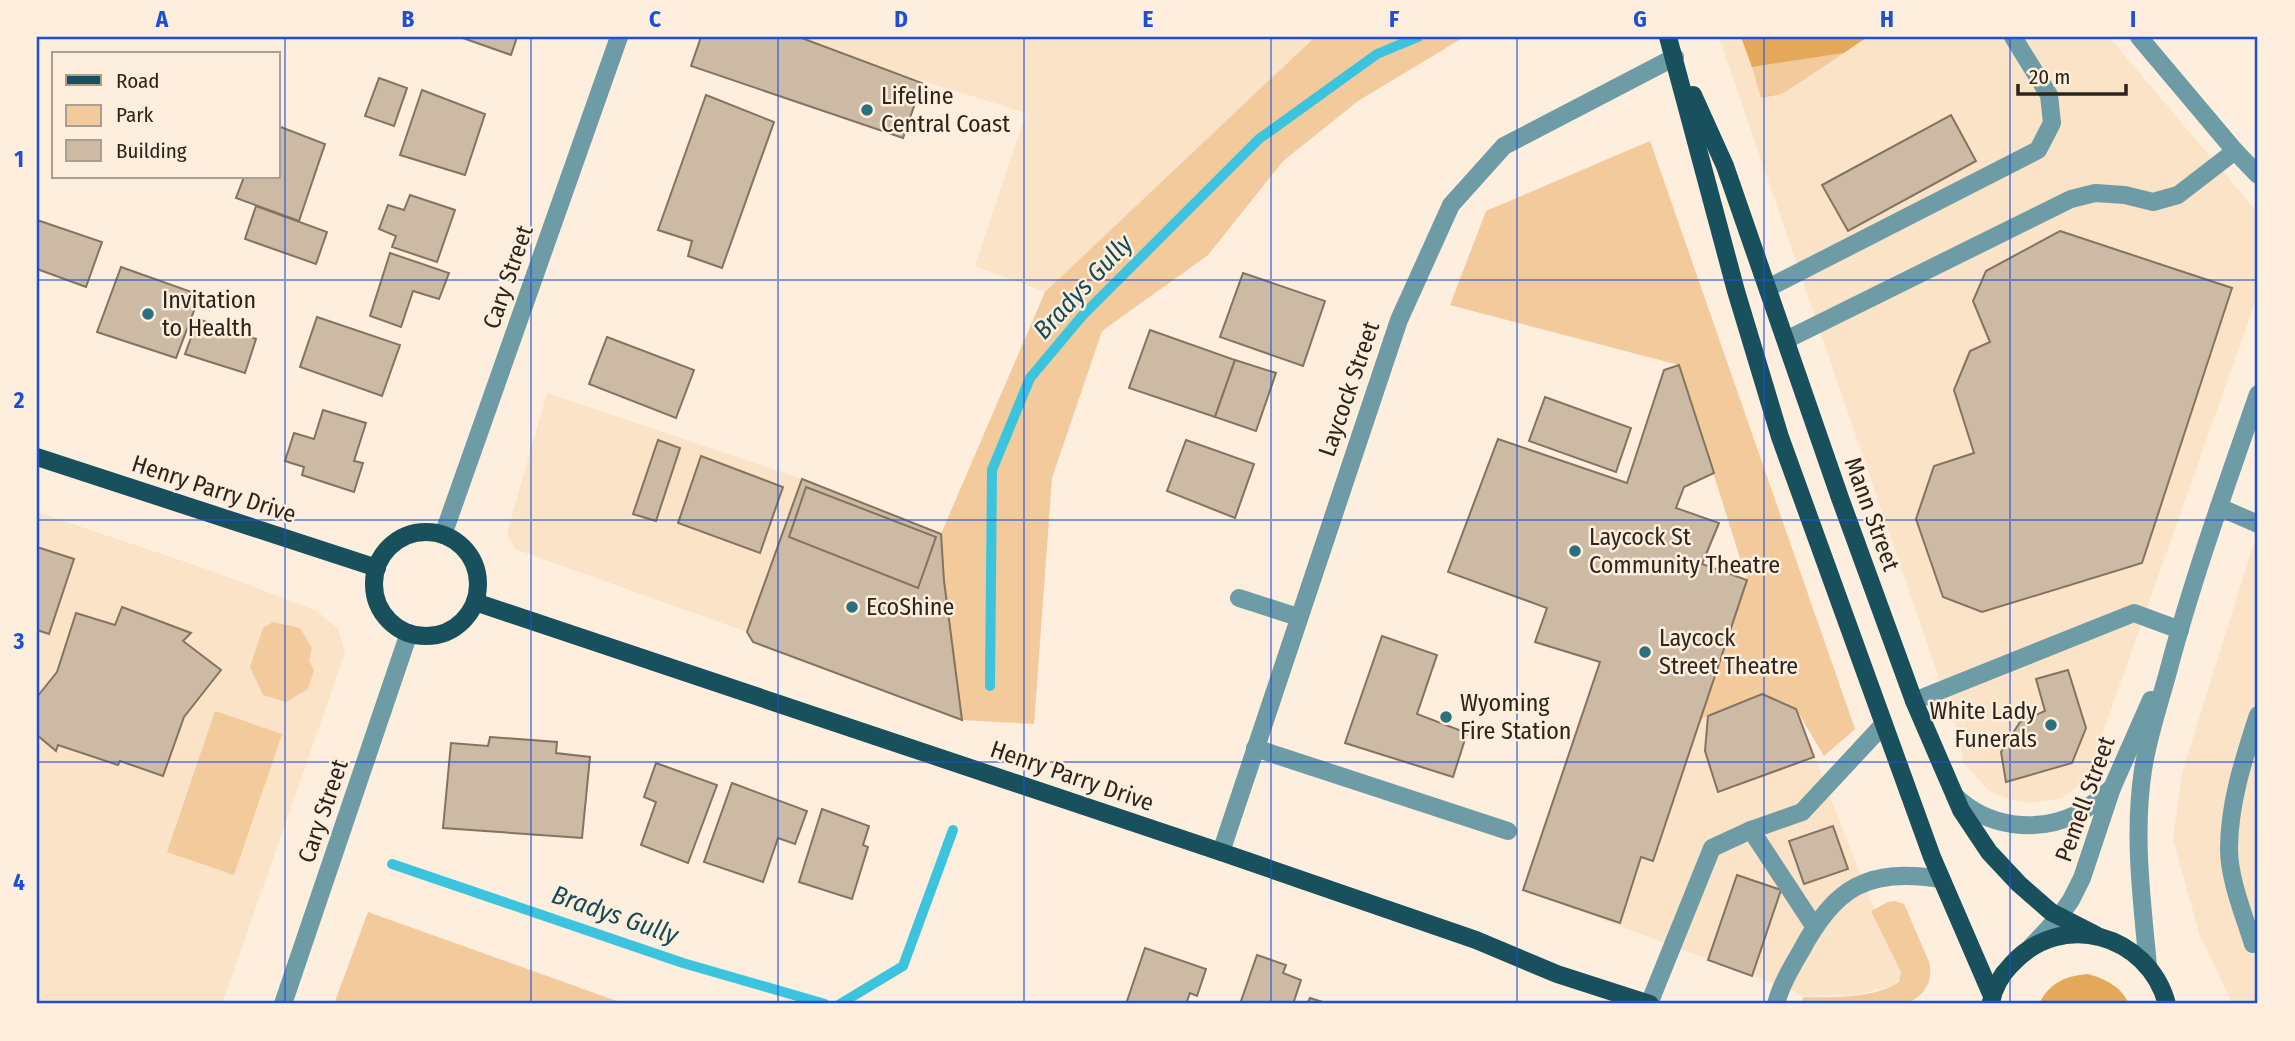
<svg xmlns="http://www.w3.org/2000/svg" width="2295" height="1041" viewBox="0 0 2295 1041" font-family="'Fira Sans Condensed',sans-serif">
  <rect width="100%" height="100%" fill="#fdeedd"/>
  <!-- built -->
  <g fill="#fbe3c7">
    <path d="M 783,37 L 1315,37 L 1045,292 L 975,266 L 1026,113 Z"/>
    <path d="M 1719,37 L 2109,37 L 2258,213 L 2258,294 L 2086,780 L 2062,798 L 2031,803 L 2013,800 L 1989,791 L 1963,762 L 1960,739 Z"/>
    <path d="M 547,393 L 802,479 L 747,632 L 515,549 L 507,533 Z"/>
    <path d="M 37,512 L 209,570 L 317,611 L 338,629 L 345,653 L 222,1004 L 37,1004 Z"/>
    <path d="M 2258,530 L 2258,1004 L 2233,1004 L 2200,936 L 2173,840 L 2182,773 Z"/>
    <path d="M 1762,694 L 1796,709 L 1869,896 L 1900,970 L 1901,977 L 1894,985 L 1861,994 L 1806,996 L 1523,890 L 1546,822 L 1653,861 L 1700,719 Z"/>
  </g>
  <!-- green -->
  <g fill="#f2ca9b">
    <path d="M 1315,37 L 1464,37 L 1358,101 L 1283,161 L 1208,255 L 1102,331 L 1052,478 L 1034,724 L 962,720 L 944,581 L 941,534 L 1045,292 Z"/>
    <path d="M 1844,53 L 1782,94 L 1761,98 L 1752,67 Z"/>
    <path d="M 1650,141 L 1855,729 L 1824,756 L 1796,709 L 1762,694 L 1700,719 L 1747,580 L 1679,365 L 1450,305 L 1486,211 Z"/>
    <path d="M 273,622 L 300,628 L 312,648 L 309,661 L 314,670 L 308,689 L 286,702 L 263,695 L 250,667 L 263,628 Z"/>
    <path d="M 215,711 L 282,734 L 234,875 L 167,852 Z"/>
    <path d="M 1895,901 L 1904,904 L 1929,962 C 1934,983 1923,998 1904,1004 L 1800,1004 L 1804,997 C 1832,998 1876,998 1899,982 L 1901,972 L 1871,911 L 1888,902 Z"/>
    <path d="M 368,912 L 625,1004 L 334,1004 Z"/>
  </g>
  <!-- forest -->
  <g fill="#e4a85a">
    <path d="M 1741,37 L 1867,37 L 1844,53 L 1752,67 Z"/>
    <path d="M 2088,974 C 2105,979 2121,986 2129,1004 L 2039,1004 C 2049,983 2065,976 2088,974 Z"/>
  </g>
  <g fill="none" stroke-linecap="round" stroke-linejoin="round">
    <!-- stream -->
    <g stroke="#3cc4de" stroke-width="10">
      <path d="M 990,686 L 992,470 L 1030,378 L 1082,316 L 1259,139 L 1377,54 L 1418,37"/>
      <path d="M 392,864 L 683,963 L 825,1004"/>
      <path d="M 840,1004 L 903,966 L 953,830"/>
    </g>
  </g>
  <!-- building -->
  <g fill="#ccbaa5" stroke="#83735f" stroke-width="2">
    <path d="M 460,37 L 517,37 L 511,55 Z"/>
    <path d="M 701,37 L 799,37 L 922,83 L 903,138 L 691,66 Z"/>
    <path d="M 379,78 L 407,88 L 394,126 L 365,116 Z"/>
    <path d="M 422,90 L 485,114 L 465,175 L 400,155 Z"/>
    <path d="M 706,95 L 774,122 L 722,268 L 688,256 L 692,241 L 658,230 Z"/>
    <path d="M 1951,115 L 1976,161 L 1848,231 L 1822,185 Z"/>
    <path d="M 278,126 L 325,144 L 299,221 L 236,198 L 244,177 L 278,177 Z"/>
    <path d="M 410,195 L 455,210 L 437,262 L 392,247 L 396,236 L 379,229 L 388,205 L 404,210 Z"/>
    <path d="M 256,206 L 327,232 L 316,264 L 245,239 Z"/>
    <path d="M 37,220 L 102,242 L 86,287 L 37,269 Z"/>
    <path d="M 2060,231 L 2232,288 L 2142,563 L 1982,612 L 1943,597 L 1916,519 L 1934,466 L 1974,453 L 1954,390 L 1970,351 L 1990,342 L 1973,301 L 1986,271 Z"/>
    <path d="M 390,253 L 449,273 L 439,299 L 413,291 L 401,327 L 370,316 Z"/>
    <path d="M 121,267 L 200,295 L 176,358 L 97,332 Z"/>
    <path d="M 1243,273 L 1325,301 L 1303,366 L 1220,337 Z"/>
    <path d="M 317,317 L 400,345 L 382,396 L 300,367 Z"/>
    <path d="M 198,319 L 256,339 L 245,373 L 185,354 Z"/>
    <path d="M 1150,330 L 1235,360 L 1215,417 L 1129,388 Z"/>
    <path d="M 607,337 L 694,370 L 676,418 L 589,384 Z"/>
    <path d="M 1235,360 L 1276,373 L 1256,431 L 1215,417 Z"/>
    <path d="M 1679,365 L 1714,473 L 1684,487 L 1676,508 L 1719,523 L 1702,564 L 1747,580 L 1653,861 L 1641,857 L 1620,923 L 1523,890 L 1600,662 L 1535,642 L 1547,608 L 1448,572 L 1498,439 L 1627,483 L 1664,370 Z"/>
    <path d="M 1545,397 L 1631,428 L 1616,472 L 1529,441 Z"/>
    <path d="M 323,410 L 366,423 L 354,461 L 363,463 L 354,492 L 302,475 L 304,467 L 285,461 L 294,433 L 314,439 Z"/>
    <path d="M 658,440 L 680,448 L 656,521 L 633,514 Z"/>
    <path d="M 1186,440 L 1254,464 L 1235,518 L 1167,491 Z"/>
    <path d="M 701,456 L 783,487 L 760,553 L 678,523 Z"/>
    <path d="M 802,479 L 941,534 L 944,581 L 962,720 L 753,642 L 747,632 Z"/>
    <path d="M 806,487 L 936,537 L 918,588 L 789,537 Z"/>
    <path d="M 37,547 L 74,559 L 49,634 L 37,630 Z"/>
    <path d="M 122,607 L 191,633 L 183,641 L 221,670 L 184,717 L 163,776 L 120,761 L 118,765 L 58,745 L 56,751 L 37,735 L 37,697 L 57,672 L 76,613 L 115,625 Z"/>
    <path d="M 1382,636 L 1437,655 L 1417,714 L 1467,733 L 1453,777 L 1345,743 Z"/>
    <path d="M 2068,670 L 2086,728 L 2072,763 L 2006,782 L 2001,752 L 2020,722 L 2045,711 L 2036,679 Z"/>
    <path d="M 1762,694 L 1796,709 L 1814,757 L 1718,792 L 1705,751 L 1708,716 Z"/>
    <path d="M 490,737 L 557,742 L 556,753 L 590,757 L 582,838 L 443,828 L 451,743 L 488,746 Z"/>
    <path d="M 656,763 L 717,785 L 688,863 L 641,845 L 656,802 L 644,797 Z"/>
    <path d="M 732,783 L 807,811 L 795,844 L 778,838 L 763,882 L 704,862 Z"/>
    <path d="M 822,809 L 869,826 L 863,845 L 868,847 L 852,899 L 799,882 Z"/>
    <path d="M 1833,826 L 1848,869 L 1804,884 L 1789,841 Z"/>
    <path d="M 1737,875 L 1781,890 L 1752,976 L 1708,960 Z"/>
    <path d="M 1145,948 L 1206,969 L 1197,996 L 1190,993 L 1186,1004 L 1126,1004 Z"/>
    <path d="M 1257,955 L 1286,965 L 1283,973 L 1301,980 L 1293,1004 L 1240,1004 Z"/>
    <path d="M 1310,998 L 1329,1004 L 1307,1004 Z"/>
  </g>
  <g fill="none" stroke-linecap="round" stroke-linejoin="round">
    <!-- minor -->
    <g stroke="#6d9ca7" stroke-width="18">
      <path d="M 2139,37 L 2235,151 L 2258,175"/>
      <path d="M 1768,288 L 2038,150 L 2052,123 L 2049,95 L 2013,37"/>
      <path d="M 1786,340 L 2071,199 L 2095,193 L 2125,195 L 2153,202 L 2178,195 L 2235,151"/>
      <path d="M 2219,507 L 2258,524"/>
      <path d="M 443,535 L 619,37"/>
      <path d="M 1239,598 L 1298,617"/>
      <path d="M 1914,701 L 2134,613 L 2180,630"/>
      <path d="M 1255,748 L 1508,831"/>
      <path d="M 1955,796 C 1987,827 2036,834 2077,814 C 2090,808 2101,797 2112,788"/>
      <path d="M 1751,830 L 1814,926"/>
      <path d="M 1221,852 L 1399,320 L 1451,205 L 1504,146 L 1675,57"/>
      <path d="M 2253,944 C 2244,915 2229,879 2229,849 C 2229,803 2244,758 2258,715"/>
      <path d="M 2030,948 L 2059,917 L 2071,900 L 2082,878 L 2112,788 L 2151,700"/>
      <path d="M 2148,966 C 2142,901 2133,835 2143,770 C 2148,737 2159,705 2168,672 C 2193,578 2226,486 2258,394"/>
      <path d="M 283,1004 L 409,633"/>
      <path d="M 1649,1004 L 1712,848 L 1751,830 L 1802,812 L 1884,724"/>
      <path d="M 1776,1004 C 1781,985 1791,968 1801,951 C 1835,887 1868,867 1941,879"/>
    </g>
    <!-- major -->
    <g stroke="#18515d" stroke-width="18">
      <path d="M 1668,37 L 1736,291 L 1780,437 L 1932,857 L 1992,996"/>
      <path d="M 1693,95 L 1725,166 L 1840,498 L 1914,701 L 1961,810 L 1989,852 L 2019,884 L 2051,912 L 2096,935"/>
      <path d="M 37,457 L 377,568"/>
      <circle cx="426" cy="584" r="52"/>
      <path d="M 475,602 L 1221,852 L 1476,940 L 1557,974 L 1650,1004"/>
      <path d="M 1991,1002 C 1994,988 2001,975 2011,965 C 2061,909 2148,934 2167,1004"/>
    </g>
  </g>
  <!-- grid -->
  <path fill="none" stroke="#1d4ed8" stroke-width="2" stroke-opacity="0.55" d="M 285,37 L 285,1004M 531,37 L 531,1004M 778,37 L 778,1004M 1024,37 L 1024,1004M 1271,37 L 1271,1004M 1517,37 L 1517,1004M 1764,37 L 1764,1004M 2010,37 L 2010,1004M 37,280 L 2258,280M 37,520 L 2258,520M 37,762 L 2258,762"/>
  <!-- markers -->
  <g fill="#2a707e" stroke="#fdeedd" stroke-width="2.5">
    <circle cx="867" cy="110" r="7"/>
    <circle cx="148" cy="314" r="7"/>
    <circle cx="1575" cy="551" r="7"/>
    <circle cx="852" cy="607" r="7"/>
    <circle cx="1645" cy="652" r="7"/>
    <circle cx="1446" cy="717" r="7"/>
    <circle cx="2051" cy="725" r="7"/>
  </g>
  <g text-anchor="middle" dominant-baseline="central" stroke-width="5" stroke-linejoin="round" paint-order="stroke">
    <!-- poi labels -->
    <g font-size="24" fill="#2c251d" stroke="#fdeedd" text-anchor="start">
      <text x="881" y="96">Lifeline<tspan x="881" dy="28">Central Coast</tspan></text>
      <text x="162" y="300">Invitation<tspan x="162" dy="28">to Health</tspan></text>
      <text x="1589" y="537">Laycock St<tspan x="1589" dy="28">Community Theatre</tspan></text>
      <text x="866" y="607">EcoShine</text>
      <text x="1659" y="638">Laycock<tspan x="1659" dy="28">Street Theatre</tspan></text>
      <text x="1460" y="703">Wyoming<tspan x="1460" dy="28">Fire Station</tspan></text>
      <text x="2037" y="711" text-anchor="end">White Lady<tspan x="2037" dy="28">Funerals</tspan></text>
    </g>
    <!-- street labels -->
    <g font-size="24" fill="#2c251d" stroke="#fdeedd">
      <text transform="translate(508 277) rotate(-71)">Cary Street</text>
      <text transform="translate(1349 389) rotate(-71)">Laycock Street</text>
      <text transform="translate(214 489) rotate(18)">Henry Parry Drive</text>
      <text transform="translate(1872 514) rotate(70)">Mann Street</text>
      <text transform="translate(1072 776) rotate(19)">Henry Parry Drive</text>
      <text transform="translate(2085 799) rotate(-70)">Pemell Street</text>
      <text transform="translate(323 811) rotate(-71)">Cary Street</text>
    </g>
    <!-- water labels -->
    <g font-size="26" font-style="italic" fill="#134c57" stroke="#fdeedd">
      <text transform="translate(1083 287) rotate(-47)">Bradys Gully</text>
      <text transform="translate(615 915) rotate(19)">Bradys Gully</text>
    </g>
  </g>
  <!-- border -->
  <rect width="2295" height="1041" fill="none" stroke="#fdeedd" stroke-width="77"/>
  <!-- legend -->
  <rect x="52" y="52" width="228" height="126" fill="#fdeedd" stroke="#a99e90" stroke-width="2"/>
  <rect x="66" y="75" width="35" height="10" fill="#18515d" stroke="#a99e90" stroke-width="2"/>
  <text x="116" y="88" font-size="21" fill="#2c251d">Road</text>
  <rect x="66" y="105" width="35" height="21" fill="#f2ca9b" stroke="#a99e90" stroke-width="2"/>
  <text x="116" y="122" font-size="21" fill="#2c251d">Park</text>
  <rect x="66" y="140" width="35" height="21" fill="#ccbaa5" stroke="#a99e90" stroke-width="2"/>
  <text x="116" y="158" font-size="21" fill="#2c251d">Building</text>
  <!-- scale -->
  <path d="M2018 84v10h108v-10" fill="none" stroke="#2c251d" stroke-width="3.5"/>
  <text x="2029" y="84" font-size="21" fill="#2c251d" stroke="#fdeedd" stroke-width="5" paint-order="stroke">20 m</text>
  <rect x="38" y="38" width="2218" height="964" fill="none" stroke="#1d4ed8" stroke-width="2.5"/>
  <g font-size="23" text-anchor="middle" font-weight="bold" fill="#1d4ed8">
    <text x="162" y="27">A</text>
    <text x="408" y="27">B</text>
    <text x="655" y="27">C</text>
    <text x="901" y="27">D</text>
    <text x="1148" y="27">E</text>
    <text x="1394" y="27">F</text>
    <text x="1640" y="27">G</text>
    <text x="1887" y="27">H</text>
    <text x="2133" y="27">I</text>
    <text x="19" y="167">1</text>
    <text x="19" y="408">2</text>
    <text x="19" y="649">3</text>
    <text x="19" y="890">4</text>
  </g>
</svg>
